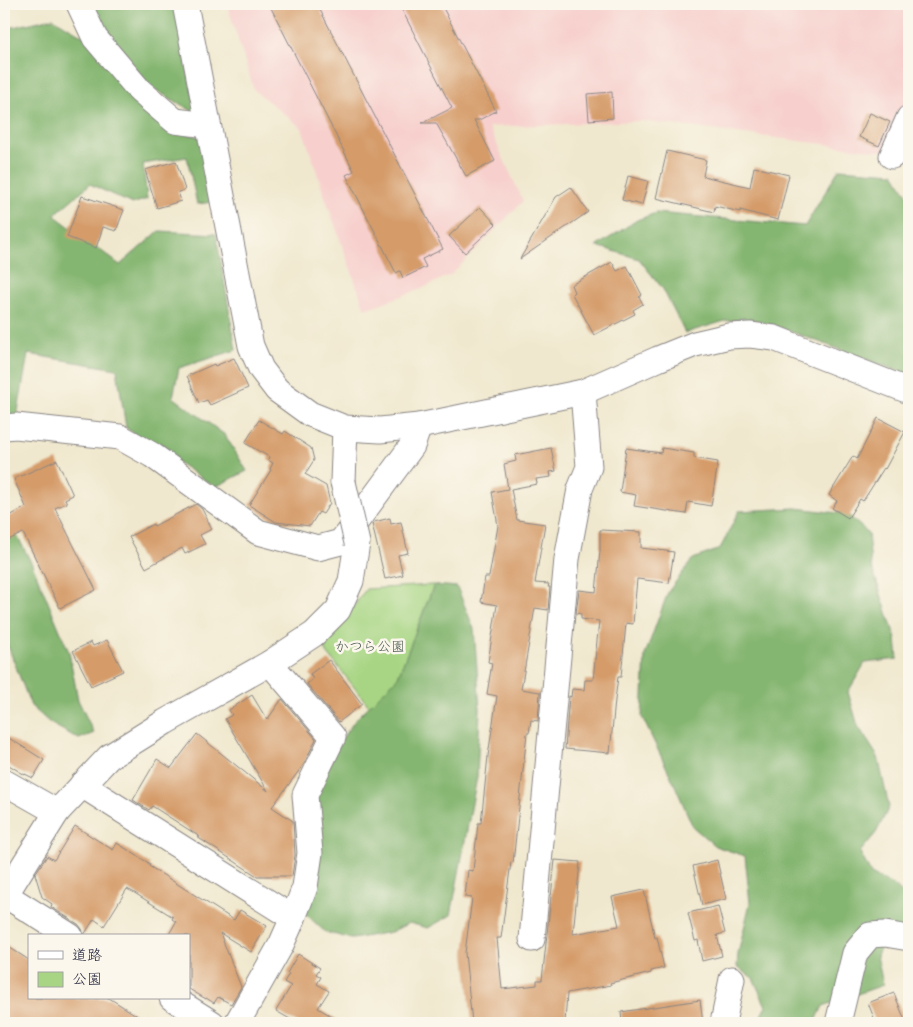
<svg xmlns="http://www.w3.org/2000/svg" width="913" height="1027" viewBox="0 0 913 1027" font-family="'Shantell Sans','Klee One',sans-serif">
  <rect width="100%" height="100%" fill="#fbf7ec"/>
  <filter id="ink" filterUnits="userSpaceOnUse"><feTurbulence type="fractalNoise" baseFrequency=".02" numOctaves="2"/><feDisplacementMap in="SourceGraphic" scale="10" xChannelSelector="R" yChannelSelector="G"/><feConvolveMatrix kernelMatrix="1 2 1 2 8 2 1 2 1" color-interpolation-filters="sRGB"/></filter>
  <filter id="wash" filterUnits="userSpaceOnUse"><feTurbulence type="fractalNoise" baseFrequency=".0096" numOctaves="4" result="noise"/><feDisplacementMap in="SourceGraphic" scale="20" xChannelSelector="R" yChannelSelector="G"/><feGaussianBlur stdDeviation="1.12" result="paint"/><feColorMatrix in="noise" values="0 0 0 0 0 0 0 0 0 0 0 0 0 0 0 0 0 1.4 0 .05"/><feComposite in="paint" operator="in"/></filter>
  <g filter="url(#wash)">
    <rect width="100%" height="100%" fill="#f0e8ce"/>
    <!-- built -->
    <path fill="#f7d0cd" d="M 227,4 L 909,4 L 909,102 L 887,152 L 641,121 L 489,127 L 523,201 L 452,274 L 421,289 L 365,309 L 325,197 L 302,128 L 254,90 Z"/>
    <!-- green -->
    <path fill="#a7d583" stroke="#647c5f" d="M 434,585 L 398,677 L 369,706 L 324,649 L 366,589 Z"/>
    <!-- forest -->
    <g fill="#85b671" stroke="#546c56">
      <path d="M 87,4 L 175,4 L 196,113 L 145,84 L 105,46 Z"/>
      <path d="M 53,18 L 88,39 L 171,129 L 199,137 L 213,202 L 197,204 L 187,157 L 143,164 L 147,199 L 132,204 L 90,184 L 54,215 L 120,265 L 159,231 L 216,234 L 236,350 L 179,368 L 173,397 L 225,435 L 247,471 L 215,487 L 126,428 L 117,369 L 28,354 L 17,417 L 4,416 L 4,38 L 9,28 Z"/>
      <path d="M 839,169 L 894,173 L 909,198 L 909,375 L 776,326 L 751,319 L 725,321 L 685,333 L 663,289 L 639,259 L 597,246 L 637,220 L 656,213 L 805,226 Z"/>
      <path d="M 796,508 L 847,514 L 868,533 L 871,565 L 896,639 L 898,659 L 865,663 L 848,692 L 858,726 L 878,757 L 889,807 L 876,833 L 860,852 L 871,874 L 896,887 L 909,900 L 909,935 L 888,931 L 877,955 L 883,985 L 823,1006 L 815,1023 L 757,1023 L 766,1006 L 753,978 L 737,967 L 738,954 L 750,903 L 745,856 L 715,846 L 693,827 L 674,783 L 642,717 L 645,655 L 668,592 L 693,559 L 720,549 L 739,511 Z"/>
      <path d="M 4,511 L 32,564 L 69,652 L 78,700 L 94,733 L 79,739 L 50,723 L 31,706 L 4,636 Z"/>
      <path d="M 434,585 L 457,587 L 474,629 L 480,709 L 477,777 L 451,915 L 428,928 L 409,923 L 391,932 L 352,939 L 325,932 L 306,914 L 314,797 L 343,737 L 356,719 L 398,677 Z"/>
    </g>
    <g id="blocks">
      <!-- building -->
      <g fill="#d59c6b">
        <path d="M 269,4 L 317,4 L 443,249 L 422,259 L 426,267 L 403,278 L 400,271 L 396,273 L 346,175 L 354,171 Z"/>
        <path d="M 399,4 L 441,4 L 496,111 L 479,120 L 474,120 L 495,161 L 466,176 L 436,123 L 422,123 L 452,108 Z"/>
        <path d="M 612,92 L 613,118 L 589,120 L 587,94 Z"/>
        <path d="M 870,113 L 890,122 L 879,146 L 859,137 Z"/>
        <path d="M 667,151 L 706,160 L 703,176 L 750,187 L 754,167 L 789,175 L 778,220 L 740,210 L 740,212 L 715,206 L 714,212 L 656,198 Z"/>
        <path d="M 176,161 L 185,190 L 178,192 L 181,201 L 157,208 L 145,170 Z"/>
        <path d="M 628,176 L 648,181 L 642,205 L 622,200 Z"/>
        <path d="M 571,187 L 588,212 L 520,259 L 556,197 Z"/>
        <path d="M 82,196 L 124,210 L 116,231 L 103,227 L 96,248 L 67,237 Z"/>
        <path d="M 480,207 L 496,224 L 465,253 L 449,236 Z"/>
        <path d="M 612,262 L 617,271 L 627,266 L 642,295 L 639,297 L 643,304 L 633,310 L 635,314 L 594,335 L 572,294 L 574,292 L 571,285 Z"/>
        <path d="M 234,358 L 248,388 L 210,405 L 207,400 L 199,403 L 187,376 L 214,364 L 215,366 Z"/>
        <path d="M 878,418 L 905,432 L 885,469 L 884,468 L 863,501 L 860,499 L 848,518 L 832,508 L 837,501 L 829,495 L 853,456 L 857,459 Z"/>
        <path d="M 259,420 L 283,434 L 285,431 L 311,448 L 314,460 L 305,474 L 326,486 L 330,503 L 323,514 L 319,512 L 310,526 L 276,522 L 249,505 L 271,470 L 270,469 L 273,463 L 268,460 L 269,457 L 245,443 Z"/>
        <path d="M 551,448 L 556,471 L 550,472 L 551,477 L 536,479 L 537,484 L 511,489 L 517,520 L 545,524 L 535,583 L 549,584 L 548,587 L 550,587 L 548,610 L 535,608 L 521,689 L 540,692 L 538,721 L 531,720 L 529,733 L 527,733 L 513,863 L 511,862 L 501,938 L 497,938 L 502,989 L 537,985 L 537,980 L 542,980 L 555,860 L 580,862 L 573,934 L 619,926 L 612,897 L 644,890 L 655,938 L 657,937 L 664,968 L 651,971 L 651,973 L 610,983 L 611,985 L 567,993 L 565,1023 L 472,1023 L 465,953 L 472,898 L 465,897 L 468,870 L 473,871 L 478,823 L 481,823 L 488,756 L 497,696 L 487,694 L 492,663 L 488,662 L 497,605 L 481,602 L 485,577 L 489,577 L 498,526 L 492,492 L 508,489 L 504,464 L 516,461 L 515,455 Z"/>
        <path d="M 626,448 L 661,453 L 662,448 L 694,453 L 694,458 L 718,462 L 711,506 L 688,502 L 686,514 L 634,506 L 636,495 L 620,492 Z"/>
        <path d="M 57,460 L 73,495 L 65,499 L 67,503 L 55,508 L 96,590 L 60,608 L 23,533 L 4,542 L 4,519 L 26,507 L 14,479 Z"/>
        <path d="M 196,504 L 202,509 L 212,529 L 200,535 L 205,544 L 185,554 L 182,548 L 146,568 L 129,537 L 153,524 L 154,526 Z"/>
        <path d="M 390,518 L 391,524 L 401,522 L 408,553 L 398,555 L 403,575 L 385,579 L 372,524 L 374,522 Z"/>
        <path d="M 600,530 L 641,532 L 641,548 L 674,552 L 669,583 L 637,579 L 633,624 L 626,623 L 621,677 L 618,677 L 615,700 L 610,753 L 565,749 L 569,696 L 571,697 L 572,689 L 584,690 L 585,680 L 593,680 L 599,621 L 581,619 L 581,614 L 576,613 L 579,590 L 596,592 L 600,551 Z"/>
        <path d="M 107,640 L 123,671 L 91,686 L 73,651 L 91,642 L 93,646 Z"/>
        <path d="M 329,660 L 362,704 L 339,722 L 307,684 L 313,679 L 310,674 Z"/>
        <path d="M 252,695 L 267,720 L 282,699 L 316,739 L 304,764 L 272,807 L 293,821 L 295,855 L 292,876 L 257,876 L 197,837 L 200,837 L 152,806 L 149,810 L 133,800 L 157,759 L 171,768 L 197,734 L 268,791 L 225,719 L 232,715 L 229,710 Z"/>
        <path d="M 4,735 L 44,760 L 33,778 L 25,774 L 25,775 L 4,762 Z"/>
        <path d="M 75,826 L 113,850 L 117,843 L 150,864 L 149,866 L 234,920 L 240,910 L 267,926 L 251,952 L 220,933 L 241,987 L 231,1004 L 218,997 L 214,1003 L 206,998 L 206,999 L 189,989 L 189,936 L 168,936 L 176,922 L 172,919 L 173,917 L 133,892 L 127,889 L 104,926 L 94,919 L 84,935 L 82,929 L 78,924 L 51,907 L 52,904 L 42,897 L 35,874 L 47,856 L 54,860 Z"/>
        <path d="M 717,860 L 726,899 L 702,905 L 693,866 Z"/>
        <path d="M 718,906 L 725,933 L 717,935 L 722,956 L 702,961 L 698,940 L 695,941 L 688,913 Z"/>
        <path d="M 4,944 L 29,960 L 29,998 L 109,998 L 149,1023 L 4,1023 Z"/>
        <path d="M 298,954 L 320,968 L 316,974 L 321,977 L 317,984 L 329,991 L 318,1008 L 343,1023 L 297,1023 L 276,1011 L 291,986 L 284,982 L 289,974 L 287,973 Z"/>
        <path d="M 894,993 L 906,1023 L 876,1023 L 868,1003 Z"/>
        <path d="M 700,1000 L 703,1023 L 622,1023 L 621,1012 Z"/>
      </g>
    </g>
  </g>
  <g filter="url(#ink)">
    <use href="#blocks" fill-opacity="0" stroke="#898584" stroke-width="1"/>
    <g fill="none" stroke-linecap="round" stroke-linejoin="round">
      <!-- minor casing -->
      <g stroke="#898584" stroke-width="27">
        <g id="minor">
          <path d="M 79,4 L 95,38 L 140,91 L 175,121 L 208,125"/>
          <path d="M 185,4 L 251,346 L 261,369 L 277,390 L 310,414 L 345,428 L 380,430 L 419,426 L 583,392 L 658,359 L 695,344 L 729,336 L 750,335 L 774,338 L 909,391"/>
          <path d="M 892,156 L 909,118"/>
          <path d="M 4,427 L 16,426 L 120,437 L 152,455 L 258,532 L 318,548 L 341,542 L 412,446 L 419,426"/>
          <path d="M 343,482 L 345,428"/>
          <path d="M 4,782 L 57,812"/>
          <path d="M 82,785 L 293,918"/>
          <path d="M 5,895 L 70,936"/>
          <path d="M 4,897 L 57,812 L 109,757 L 165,722 L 270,663 L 314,634 L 338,610 L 351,581 L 357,543"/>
          <path d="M 532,939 L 567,559 L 580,489 L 589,467 L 583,392"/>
          <path d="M 172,998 L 212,1023"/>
          <path d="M 237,1023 L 281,945 L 293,918 L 305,887 L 310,853 L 305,795 L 333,737 L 270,663"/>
          <path d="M 723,1023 L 732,979"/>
          <path d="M 838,1023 L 855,953 L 870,935 L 885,934 L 909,938"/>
        </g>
      </g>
      <!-- minor -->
      <use href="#minor" stroke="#fff" stroke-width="25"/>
      <!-- minor-bridge casing -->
      <g stroke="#898584" stroke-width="27" stroke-linecap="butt">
        <path id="minor-bridge" d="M 343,482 L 357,543"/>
      </g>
      <!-- minor-bridge -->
      <use href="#minor-bridge" stroke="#fff" stroke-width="25"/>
    </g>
  </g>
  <g text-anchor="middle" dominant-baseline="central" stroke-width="5" stroke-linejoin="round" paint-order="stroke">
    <!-- park labels -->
    <g font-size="14" fill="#4a5851" stroke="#fbf7ec">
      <text x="370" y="646">かつら公園</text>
    </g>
  </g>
  <!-- margin -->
  <rect width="913" height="1027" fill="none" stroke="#fbf7ec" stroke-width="20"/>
  <!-- legend -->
  <rect x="28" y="934" width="162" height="65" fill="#fbf7ec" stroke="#a4a2a5"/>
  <rect x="38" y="951" width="25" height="8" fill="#ffffff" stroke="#a4a2a5"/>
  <text x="72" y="960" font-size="15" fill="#22223b">道路</text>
  <rect x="38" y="972" width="25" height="15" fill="#a7d583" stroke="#a4a2a5"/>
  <text x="72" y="984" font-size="15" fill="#22223b">公園</text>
</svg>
